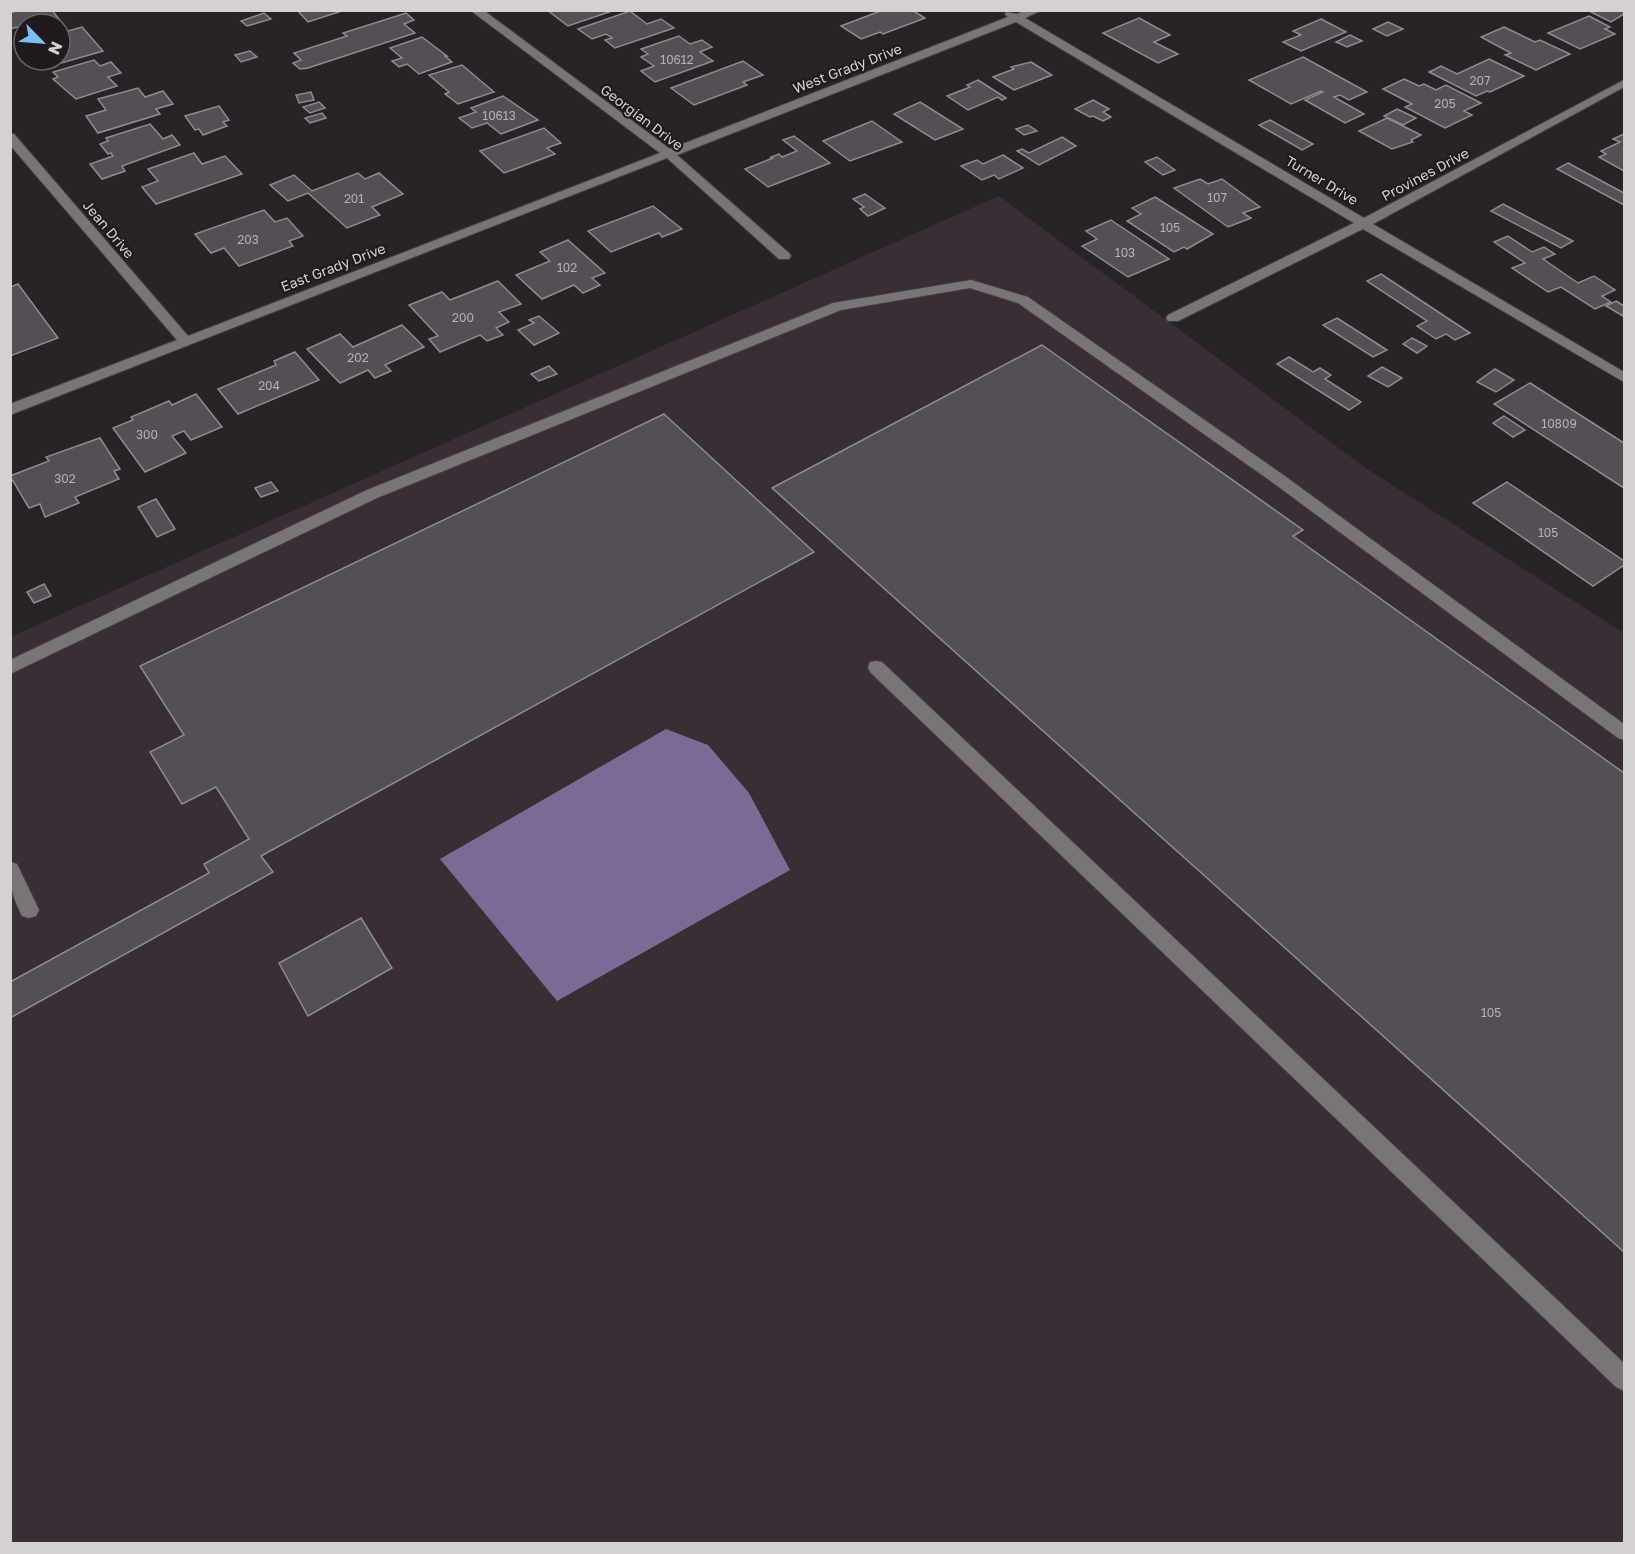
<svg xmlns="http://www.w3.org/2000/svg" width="1635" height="1554" viewBox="0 0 1635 1554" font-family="'Golos Text',sans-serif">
  <rect width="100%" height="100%" fill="#292327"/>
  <!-- built -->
  <path fill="#392e35" d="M 999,196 L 1367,469 L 1624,633 L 1624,1543 L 11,1543 L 10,637 Z"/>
  <!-- water -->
  <path fill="#7b6b94" d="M 666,729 L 708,745 L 749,793 L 790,870 L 557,1001 L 440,859 Z"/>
  <!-- building -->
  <g fill="#544f55" stroke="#8f8990" stroke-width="1.5">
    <path d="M 20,10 L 52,10 L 64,26 L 24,24 L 24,36 L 17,27 L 10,29 L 10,13 Z"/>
    <path d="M 297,10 L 345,10 L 308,22 Z"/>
    <path d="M 547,10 L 615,10 L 568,26 Z"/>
    <path d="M 883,10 L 919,10 L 915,12 L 925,18 L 883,34 L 880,32 L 861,39 L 841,26 Z"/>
    <path d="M 1587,10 L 1624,10 L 1624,14 L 1611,22 Z"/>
    <path d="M 630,11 L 647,24 L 661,19 L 674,28 L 615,48 L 605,40 L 612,38 L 606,34 L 592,39 L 578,29 Z"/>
    <path d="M 264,13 L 271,19 L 247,26 L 241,21 Z"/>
    <path d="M 406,13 L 414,20 L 404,24 L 415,33 L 308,68 L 300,69 L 293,63 L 301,60 L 294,53 L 347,36 L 343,33 Z"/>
    <path d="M 1589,16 L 1610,27 L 1605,29 L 1615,34 L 1580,49 L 1548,33 Z"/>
    <path d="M 1139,18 L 1170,35 L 1154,42 L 1178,54 L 1158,63 L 1103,33 Z"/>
    <path d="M 1321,19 L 1346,32 L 1301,51 L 1283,42 L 1301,35 L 1293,31 Z"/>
    <path d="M 1388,22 L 1403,29 L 1387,36 L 1373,29 Z"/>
    <path d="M 82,27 L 103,51 L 44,68 L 38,60 L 60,60 L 60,33 Z"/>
    <path d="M 1504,27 L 1535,42 L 1540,40 L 1570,54 L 1536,70 L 1505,55 L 1511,53 L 1481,37 Z"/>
    <path d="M 1350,35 L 1362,41 L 1347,47 L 1336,42 Z"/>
    <path d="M 679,36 L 690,44 L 702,40 L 712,47 L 700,52 L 713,61 L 655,82 L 641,71 L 654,66 L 641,57 L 648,54 L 641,49 Z"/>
    <path d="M 422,37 L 447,56 L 445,56 L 452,62 L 419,74 L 407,64 L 399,67 L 392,61 L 402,58 L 390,48 Z"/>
    <path d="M 250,51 L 257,57 L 241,62 L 235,55 Z"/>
    <path d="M 1303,57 L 1367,92 L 1349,100 L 1340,95 L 1334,97 L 1364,114 L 1345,123 L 1305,100 L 1323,92 L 1321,91 L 1291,104 L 1249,80 Z"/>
    <path d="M 1489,59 L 1524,76 L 1490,92 L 1487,91 L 1476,96 L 1429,72 L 1441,66 L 1457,74 Z"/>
    <path d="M 94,60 L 100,66 L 111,62 L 121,73 L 108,77 L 117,86 L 76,99 L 53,79 L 58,77 L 53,72 Z"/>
    <path d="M 743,61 L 763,75 L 743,82 L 747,85 L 694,105 L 671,88 Z"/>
    <path d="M 1031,62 L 1052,75 L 1014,90 L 993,77 L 1014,69 L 1011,67 Z"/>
    <path d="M 462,65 L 475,76 L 494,92 L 458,104 L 445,94 L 449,92 L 429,75 Z"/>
    <path d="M 1404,79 L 1419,86 L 1424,84 L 1436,90 L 1446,85 L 1481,103 L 1464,111 L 1472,115 L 1445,128 L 1405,107 L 1412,104 L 1383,89 Z"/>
    <path d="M 978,80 L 1006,98 L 1002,100 L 998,97 L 968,110 L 947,96 L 970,87 L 967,85 Z"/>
    <path d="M 138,88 L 145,97 L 163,91 L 173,104 L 156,109 L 160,114 L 98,133 L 86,116 L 106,110 L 98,99 Z"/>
    <path d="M 311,92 L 314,100 L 299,103 L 296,95 Z"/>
    <path d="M 503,96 L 538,120 L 501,134 L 487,123 L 472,128 L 459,118 L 476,112 L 471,108 Z"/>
    <path d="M 1093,100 L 1109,109 L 1103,112 L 1111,117 L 1103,121 L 1093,116 L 1090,117 L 1075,109 Z"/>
    <path d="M 319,102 L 325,108 L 310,113 L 303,107 Z"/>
    <path d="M 920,102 L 963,129 L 935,140 L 894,114 Z"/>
    <path d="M 219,106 L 229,120 L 223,122 L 227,126 L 203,135 L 199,129 L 195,130 L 185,116 Z"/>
    <path d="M 1397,109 L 1416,118 L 1403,125 L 1384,116 Z"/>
    <path d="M 322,113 L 326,118 L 310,123 L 305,118 Z"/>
    <path d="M 1387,118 L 1421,135 L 1411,140 L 1413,142 L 1392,149 L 1359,131 Z"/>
    <path d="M 1270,120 L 1313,144 L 1302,150 L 1259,125 Z"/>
    <path d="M 872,121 L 902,142 L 850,161 L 823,141 Z"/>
    <path d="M 150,124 L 163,139 L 172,135 L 180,145 L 122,166 L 125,171 L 102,179 L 90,164 L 113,156 L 111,153 L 108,154 L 100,144 L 108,141 L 106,138 Z"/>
    <path d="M 1028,125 L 1037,131 L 1024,135 L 1016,129 Z"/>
    <path d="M 544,128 L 561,143 L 547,148 L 555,154 L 515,169 L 504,173 L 480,151 Z"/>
    <path d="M 1624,134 L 1624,171 L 1599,157 L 1606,154 L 1601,151 L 1620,142 L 1613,139 Z"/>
    <path d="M 794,136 L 830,163 L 768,187 L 745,169 L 773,158 L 771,157 L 779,154 L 782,157 L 797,151 L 783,140 Z"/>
    <path d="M 1062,137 L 1076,146 L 1039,165 L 1017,151 L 1022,149 L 1029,153 Z"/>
    <path d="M 194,153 L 202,164 L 225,156 L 242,174 L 156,204 L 142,187 L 158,181 L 148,169 Z"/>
    <path d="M 1003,155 L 1023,168 L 999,179 L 994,175 L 982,180 L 961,166 L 977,160 L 983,164 Z"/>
    <path d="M 1157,157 L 1175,170 L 1163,175 L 1145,162 Z"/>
    <path d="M 1568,163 L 1624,193 L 1624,205 L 1557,169 Z"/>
    <path d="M 358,173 L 365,179 L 379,173 L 403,194 L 372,207 L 380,215 L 347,228 L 308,193 L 288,201 L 270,185 L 294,175 L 312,191 Z"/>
    <path d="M 1200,179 L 1208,184 L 1222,179 L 1260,207 L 1243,213 L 1251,218 L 1228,227 L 1174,188 Z"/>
    <path d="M 865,194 L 885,208 L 868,216 L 860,209 L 864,207 L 853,199 Z"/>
    <path d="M 1155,197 L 1213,234 L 1187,249 L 1184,247 L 1174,252 L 1127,221 L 1141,214 L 1132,208 Z"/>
    <path d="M 1503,204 L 1573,241 L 1561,248 L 1491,211 Z"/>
    <path d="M 653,206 L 682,229 L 662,237 L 659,233 L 611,252 L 588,231 Z"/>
    <path d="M 264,210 L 275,222 L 287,218 L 303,236 L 289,241 L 293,246 L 239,266 L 224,248 L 211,253 L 195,234 Z"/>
    <path d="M 1111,220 L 1169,259 L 1128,277 L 1082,246 L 1097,239 L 1086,231 Z"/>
    <path d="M 1508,236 L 1532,252 L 1544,247 L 1555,254 L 1543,259 L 1578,283 L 1594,276 L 1615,290 L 1602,296 L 1611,302 L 1595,309 L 1561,287 L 1548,292 L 1512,268 L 1525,263 L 1494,242 Z"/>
    <path d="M 568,240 L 605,273 L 592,278 L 600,285 L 583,293 L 574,285 L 542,299 L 516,275 L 550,261 L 540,252 Z"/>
    <path d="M 1381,274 L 1470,333 L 1455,340 L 1446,334 L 1436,339 L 1417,326 L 1427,321 L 1367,281 Z"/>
    <path d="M 498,281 L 521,304 L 499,312 L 509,322 L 496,328 L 503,335 L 487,341 L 480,335 L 440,352 L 429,339 L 438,336 L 409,305 L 442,292 L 450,300 Z"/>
    <path d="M 18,284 L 58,338 L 10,356 L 10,287 Z"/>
    <path d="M 1616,301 L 1624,306 L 1623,316 L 1606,306 Z"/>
    <path d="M 539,316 L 559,333 L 534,345 L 518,330 L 534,323 L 529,320 Z"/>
    <path d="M 1337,318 L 1387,350 L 1373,357 L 1323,325 Z"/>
    <path d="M 402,325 L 424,347 L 385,365 L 391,371 L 375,378 L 368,370 L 340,383 L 307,349 L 340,334 L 353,347 Z"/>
    <path d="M 1412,338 L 1427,346 L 1417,353 L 1403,344 Z"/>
    <path d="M 1042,345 L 1303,530 L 1293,536 L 1624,773 L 1624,1252 L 772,488 Z"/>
    <path d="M 295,352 L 319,380 L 238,414 L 218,389 L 276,365 L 274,361 Z"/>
    <path d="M 1289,357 L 1313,372 L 1320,368 L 1331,375 L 1325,379 L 1361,402 L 1349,410 L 1277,364 Z"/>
    <path d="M 549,366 L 557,374 L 539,381 L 531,374 Z"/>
    <path d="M 1382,367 L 1402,378 L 1388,387 L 1368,376 Z"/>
    <path d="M 1495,369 L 1514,380 L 1496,392 L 1477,382 Z"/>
    <path d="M 1530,383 L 1624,443 L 1624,488 L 1494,404 Z"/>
    <path d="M 196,394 L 222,427 L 191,440 L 184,431 L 172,436 L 186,453 L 145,472 L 113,428 L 133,420 L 131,417 L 169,401 L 172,405 Z"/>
    <path d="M 664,414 L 814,552 L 261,856 L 273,872 L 10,1018 L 10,982 L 209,873 L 204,864 L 249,839 L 216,787 L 182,804 L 150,752 L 184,735 L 140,666 Z"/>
    <path d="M 1504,416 L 1525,430 L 1513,437 L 1493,423 Z"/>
    <path d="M 100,438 L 120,469 L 114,471 L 119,479 L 75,497 L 79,503 L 45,517 L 40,504 L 29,508 L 10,476 L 49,461 L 46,457 Z"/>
    <path d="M 271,482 L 278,491 L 261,497 L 255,488 Z"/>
    <path d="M 1507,482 L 1624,561 L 1624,565 L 1593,586 L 1473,503 Z"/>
    <path d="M 156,499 L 175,529 L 157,537 L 138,507 Z"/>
    <path d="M 44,584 L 51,596 L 34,603 L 27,592 Z"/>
    <path d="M 361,918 L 392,968 L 308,1016 L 279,963 Z"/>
  </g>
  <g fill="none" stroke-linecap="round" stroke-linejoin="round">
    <!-- service casing -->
    <g stroke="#454043" stroke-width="2">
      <g id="service">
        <path d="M 971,280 L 1028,297 L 1282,474 L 1624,724 L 1624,740 L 1618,738 L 1272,482 L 1018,303 L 970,288 L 841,310 L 377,498 L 10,674 L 10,660 L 367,490 L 833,303 Z"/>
        <path d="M 876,661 L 882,662 L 1624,1363 L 1624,1391 L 1616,1387 L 870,672 L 868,667 L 870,662 Z"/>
        <path d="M 10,862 L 17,864 L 39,910 L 36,916 L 29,918 L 22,916 C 11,893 10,887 10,862 Z"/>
      </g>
    </g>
    <!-- minor casing -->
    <g stroke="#454043" stroke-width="2">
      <path id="minor" d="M 470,10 L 483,10 L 670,149 L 1008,17 L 1005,14 L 1006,12 L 1017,14 L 1026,10 L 1042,10 L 1025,18 L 1364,218 L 1624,80 L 1624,87 L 1373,224 L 1624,372 L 1624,382 L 1363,229 L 1178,321 L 1168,321 L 1166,318 L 1168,315 L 1354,223 L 1016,22 L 677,155 L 789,253 L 791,256 L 789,259 L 779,259 L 667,158 L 10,415 L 10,404 L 177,340 L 10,145 L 10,134 L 14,134 L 188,336 L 660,153 Z"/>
    </g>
    <!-- service -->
    <use href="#service" fill="#7a7377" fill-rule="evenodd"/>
    <!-- minor -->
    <use href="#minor" fill="#7a7377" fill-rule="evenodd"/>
  </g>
  <g text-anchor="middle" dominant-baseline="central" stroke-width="4.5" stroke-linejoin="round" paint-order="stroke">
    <!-- number labels -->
    <g font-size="12" fill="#b5b0b4">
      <text x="677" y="59">10612</text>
      <text x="1480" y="80">207</text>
      <text x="1445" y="103">205</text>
      <text x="499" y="115">10613</text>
      <text x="1217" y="197">107</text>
      <text x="354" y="198">201</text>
      <text x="1170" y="227">105</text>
      <text x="248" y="239">203</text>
      <text x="1125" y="252">103</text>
      <text x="567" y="267">102</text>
      <text x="463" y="317">200</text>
      <text x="358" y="357">202</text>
      <text x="269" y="385">204</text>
      <text x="1559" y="423">10809</text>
      <text x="147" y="434">300</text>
      <text x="65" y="478">302</text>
      <text x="1548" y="532">105</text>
      <text x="1491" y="1012">105</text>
    </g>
    <!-- far-street labels -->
    <g font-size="14" fill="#d5d1d3" stroke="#201a1e">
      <text transform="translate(847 68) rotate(-21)">West Grady Drive</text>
      <text transform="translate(642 117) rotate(37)">Georgian Drive</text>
      <text transform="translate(1425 174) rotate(-28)">Provines Drive</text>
      <text transform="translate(1322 180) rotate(31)">Turner Drive</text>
      <text transform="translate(109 229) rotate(50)">Jean Drive</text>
      <text transform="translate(333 267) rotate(-21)">East Grady Drive</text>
    </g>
  </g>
  <!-- border -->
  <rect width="1635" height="1554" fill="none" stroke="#d5d1d3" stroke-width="24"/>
  <!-- north arrow -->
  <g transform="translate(42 42) rotate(115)"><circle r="28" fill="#201a1e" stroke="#686366" stroke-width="1.5"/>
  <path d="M0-4.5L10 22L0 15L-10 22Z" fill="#7bbef8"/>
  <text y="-9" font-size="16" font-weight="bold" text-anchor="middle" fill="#d5d1d3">N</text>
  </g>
</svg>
